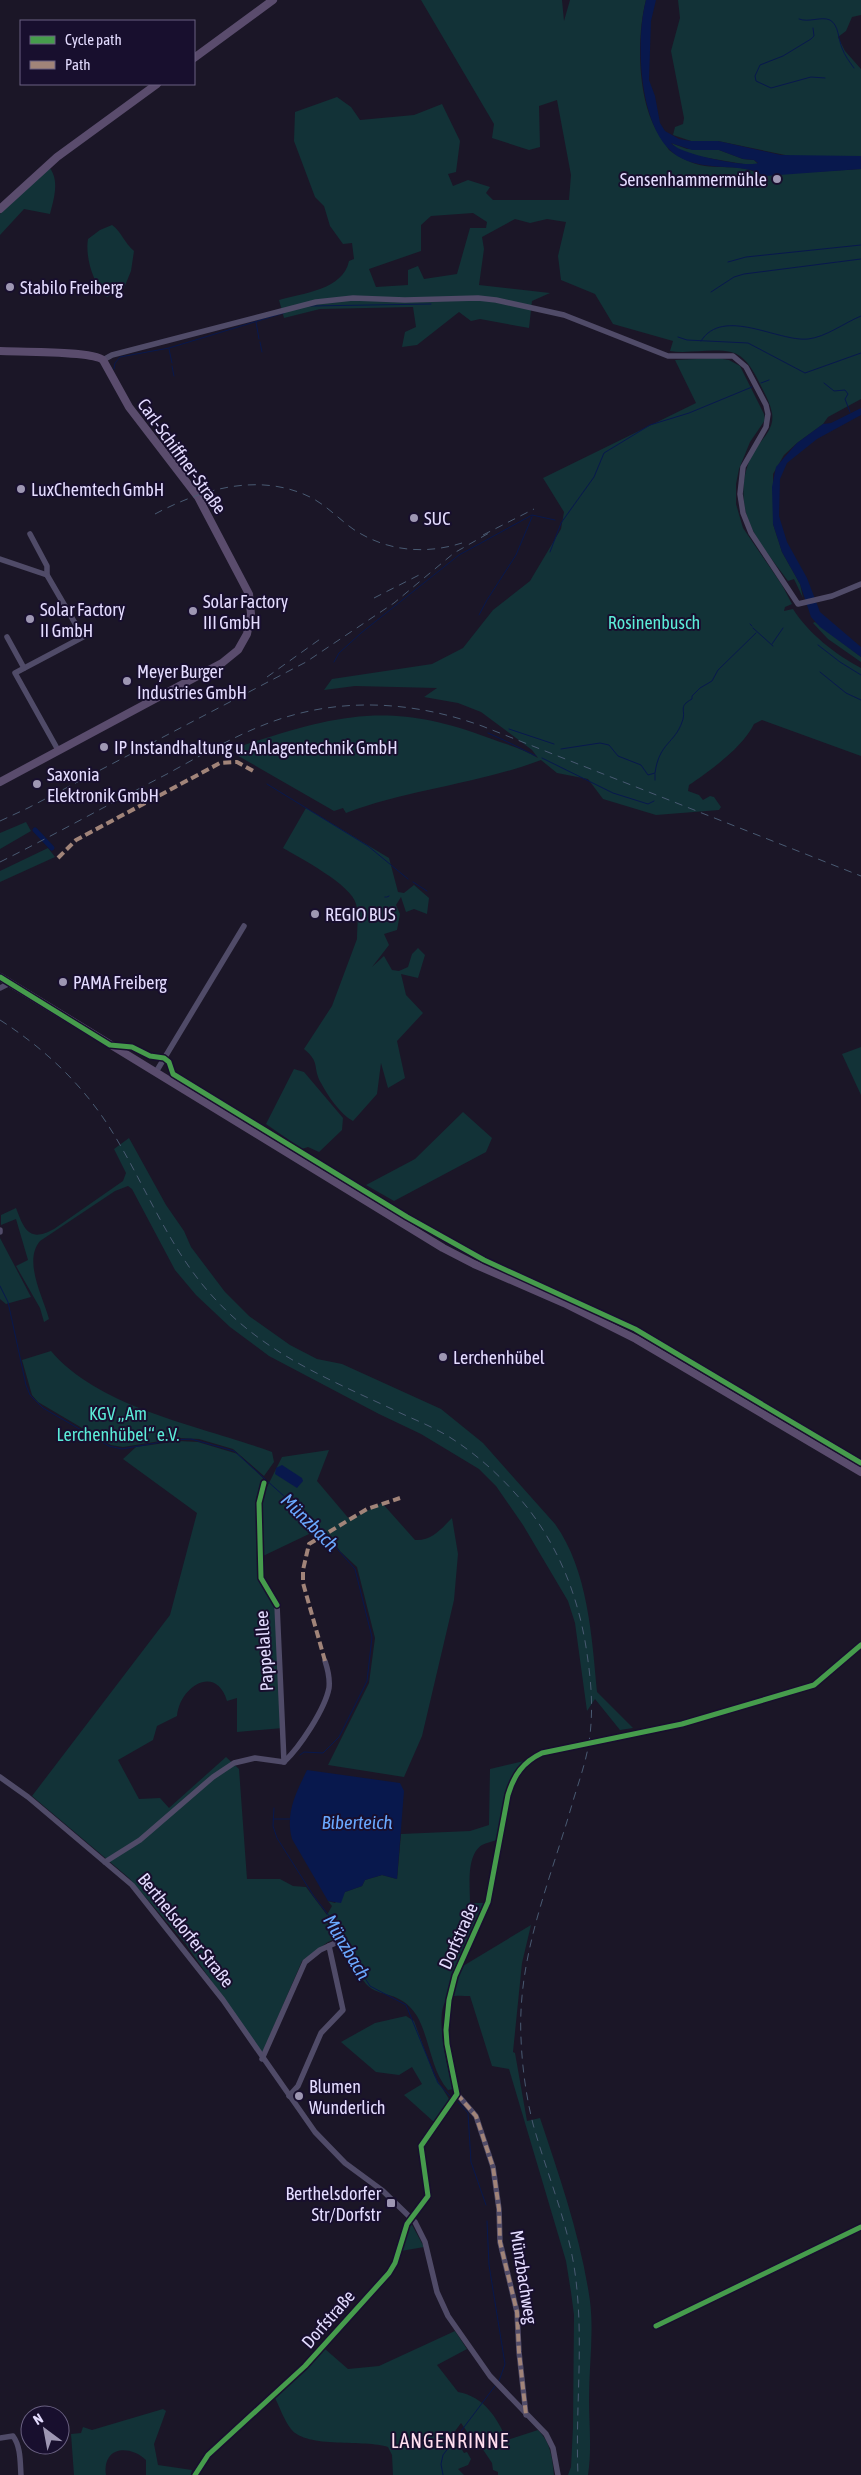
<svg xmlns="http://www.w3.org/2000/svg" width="861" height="2475" viewBox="0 0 861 2475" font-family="'Asap Condensed',sans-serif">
  <rect width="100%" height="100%" fill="#1b1627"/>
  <!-- green -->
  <g fill="#123237" fill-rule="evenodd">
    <path d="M 421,0 L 562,0 L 564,21 L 570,0 L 646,0 C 636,38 637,105 661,137 C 664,141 666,146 669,150 C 675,155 686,160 693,163 C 713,171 742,162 760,175 L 861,169 L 861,399 L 828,417 L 823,424 L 797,443 L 784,455 L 773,474 L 773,524 L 782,552 L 800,584 L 803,598 L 794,579 L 788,581 C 771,557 747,532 744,502 C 742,485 745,468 753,453 C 760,440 775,430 772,413 C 770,401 762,389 757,378 C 751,367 744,355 731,352 C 711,348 689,354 670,351 L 673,341 L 613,324 L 595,294 L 561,280 L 558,256 L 566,222 L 547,219 L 530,223 L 515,219 L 482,237 L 484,249 L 479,285 L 550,293 L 532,301 L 529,328 L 480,319 L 471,321 L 459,312 L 417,345 L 402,347 L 405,332 L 416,327 L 413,307 L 320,309 L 284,318 L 279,300 C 303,293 343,290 349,261 L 354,259 L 352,243 L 343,244 L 330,226 L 324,206 L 315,197 L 294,141 L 295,112 L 337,97 L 351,107 L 360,120 L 414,115 L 442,104 L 460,141 L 456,172 L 448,174 L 453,186 L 468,180 L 490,187 L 486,193 L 493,200 L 569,200 L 571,175 L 557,100 L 539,106 L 540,147 L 529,150 L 492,138 L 494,124 ZM 473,213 L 487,222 L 486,228 L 470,228 L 457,274 L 424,279 L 418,266 L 408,270 L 408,285 L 376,287 L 369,269 L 421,251 L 421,225 L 431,216 Z"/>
    <path d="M 678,0 L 861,0 L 861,15 L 852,17 L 846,31 L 838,37 L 845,51 L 861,69 L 861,156 L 790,156 L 718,141 L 691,141 L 673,135 L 675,127 L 683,124 L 684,118 L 671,51 L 680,18 Z"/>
    <path d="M 671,143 L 687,149 L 719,150 L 743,159 L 754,160 L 758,164 L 743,164 L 691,155 L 680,151 Z"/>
    <path d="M 49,167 C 60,180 54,199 50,214 L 24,209 L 0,235 L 0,214 Z"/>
    <path d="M 112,225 C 122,232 124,243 134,251 L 131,271 L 124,288 L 107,297 C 93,284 85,257 88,239 L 100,230 Z"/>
    <path d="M 717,358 L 729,360 L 740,366 L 764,414 L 765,420 L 750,442 L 739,469 L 736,484 L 736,504 L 743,528 L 782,585 L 792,604 L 785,607 L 784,611 L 793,609 C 809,634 835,654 861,668 L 861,756 L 762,720 L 754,724 C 743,747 710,771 689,785 L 688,791 L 699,795 L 703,800 L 710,796 L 714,797 L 721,807 L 719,810 L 656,815 L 603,799 L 588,779 L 557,773 L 541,760 C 478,784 410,789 346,813 L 343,808 L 334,811 L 235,754 L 238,747 C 336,715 389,700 489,738 C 505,744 524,749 538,758 L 532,750 L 481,712 L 458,703 L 424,697 L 437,688 L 355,686 L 324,690 L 332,679 L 432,664 L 463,648 L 493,610 L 530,581 L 561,529 L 564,512 L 543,478 L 696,403 L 675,360 Z"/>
    <path d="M 815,622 L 861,657 L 861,662 L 828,639 L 813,623 Z"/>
    <path d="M 306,808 L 389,858 L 398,892 L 404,893 L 414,885 L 429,898 L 427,914 L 414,909 L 406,912 L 401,897 L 396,905 L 400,914 L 397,930 L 384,934 L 389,945 L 372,967 L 384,956 L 392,970 L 399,971 L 408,967 L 412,954 L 418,948 L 425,955 L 418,978 L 401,974 L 406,995 L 423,1013 L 397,1041 L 405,1078 L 388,1088 L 381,1063 L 377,1094 L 353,1121 C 340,1114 328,1096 321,1083 C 312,1067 321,1063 304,1049 L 332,1006 L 357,939 C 357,928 359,914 356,904 C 352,885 300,858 283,848 Z"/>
    <path d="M 26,822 L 31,831 L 0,849 L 0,833 Z"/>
    <path d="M 48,848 L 55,857 L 0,882 L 0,871 Z"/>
    <path d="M 861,1047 L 861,1095 L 842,1054 Z"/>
    <path d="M 294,1069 L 304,1072 L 343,1118 L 342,1130 L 319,1152 L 308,1147 L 302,1149 L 266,1124 Z"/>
    <path d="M 463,1112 L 492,1138 L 486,1152 L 394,1201 L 366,1185 L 415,1159 Z"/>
    <path d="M 129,1138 L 166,1205 L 184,1231 L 191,1247 L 225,1292 L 249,1316 L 290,1345 L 317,1359 L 342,1364 L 441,1409 L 483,1443 L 555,1524 C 588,1570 592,1637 597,1692 L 633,1728 L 620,1730 L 595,1699 L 587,1711 L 575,1623 L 568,1601 L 523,1525 L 496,1486 L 479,1469 L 421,1434 L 379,1414 L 269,1356 L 230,1327 L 196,1295 L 175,1270 L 132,1189 L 128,1186 L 115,1191 L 40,1241 C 23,1261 43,1297 49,1319 L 44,1322 L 40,1308 L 16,1266 L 28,1260 L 16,1219 L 1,1225 L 1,1215 L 16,1208 C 24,1229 29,1243 54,1229 L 123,1181 L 126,1173 L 114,1149 Z"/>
    <path d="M 0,1238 L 31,1297 L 6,1304 L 0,1299 Z"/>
    <path d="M 51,1351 C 100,1409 202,1426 272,1452 L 274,1462 L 264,1476 L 233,1449 L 199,1439 L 179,1438 L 123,1447 L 111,1445 L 38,1402 L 32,1395 L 22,1360 Z"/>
    <path d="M 179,1441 L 198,1442 L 238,1454 L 263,1478 L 256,1499 L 258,1576 L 276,1606 L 283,1728 L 237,1732 L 237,1698 L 227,1701 C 216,1664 180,1686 177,1716 L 157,1726 L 153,1740 L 118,1760 L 139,1799 L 160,1798 L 169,1808 L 226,1757 L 239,1769 L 247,1879 L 280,1879 L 293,1886 L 306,1887 L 327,1915 L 332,1906 L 328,1901 L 335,1903 L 345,1892 L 362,1886 L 365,1880 L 382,1875 L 397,1879 L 401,1834 L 470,1831 L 489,1825 L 490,1769 L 524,1761 L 525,1767 L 514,1784 L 497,1840 C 493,1841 486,1843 482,1845 C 466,1855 470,1886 470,1903 L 491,1903 L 463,1966 L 531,1925 L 522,1963 L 513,2052 L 515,2053 L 527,2121 L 540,2118 C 560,2178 581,2238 590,2301 C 594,2334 589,2366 589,2399 C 589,2425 592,2449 588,2475 L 568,2475 L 571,2467 L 573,2427 L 574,2315 L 571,2292 L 566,2261 L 509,2069 L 492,2066 L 470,1996 C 464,1996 456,1995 450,1997 C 431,2007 449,2072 453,2089 L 448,2090 C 431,2071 430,2039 417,2016 C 400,1989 380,1999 366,1984 C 355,1971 351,1950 341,1936 L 328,1942 L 302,1961 L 262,2054 L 185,1943 L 129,1878 L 32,1796 L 170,1615 L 197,1513 L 123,1459 L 136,1447 Z"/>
    <path d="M 329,1450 L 317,1481 L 350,1520 L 382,1503 L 415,1540 C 432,1541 441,1529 452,1518 L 458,1554 L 454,1600 L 422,1736 L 404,1777 L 328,1765 L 369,1683 L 375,1638 L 357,1567 L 340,1551 L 328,1534 L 325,1538 L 309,1534 L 263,1556 L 262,1497 L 282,1457 Z"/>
    <path d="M 406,2016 L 414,2021 L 434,2075 L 449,2099 L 434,2122 L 404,2095 L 422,2084 L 412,2067 L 399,2075 L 376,2072 L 341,2042 L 375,2023 Z"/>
    <path d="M 412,2225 L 424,2247 L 401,2251 L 409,2226 Z"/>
    <path d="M 455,2331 L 467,2349 L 437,2365 L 458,2392 C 485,2397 497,2418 507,2440 L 538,2430 C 551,2443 552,2457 554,2475 L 498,2475 L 498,2472 L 493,2470 L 492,2463 L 482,2448 L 481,2441 L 475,2444 L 474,2436 L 470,2436 L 461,2423 L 450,2438 L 457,2442 L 464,2453 L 467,2452 L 471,2459 L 468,2465 L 458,2469 L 464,2475 L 393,2475 L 392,2455 L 388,2447 C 366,2439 306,2449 291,2429 C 284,2420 280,2408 275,2398 L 325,2349 L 348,2369 L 379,2366 Z"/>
    <path d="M 163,2409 L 166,2411 L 154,2444 L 158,2465 L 192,2470 L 191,2475 L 146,2475 L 146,2460 C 129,2444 102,2447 106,2475 L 74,2475 L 71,2434 L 81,2433 L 83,2427 L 92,2430 Z"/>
  </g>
  <!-- water -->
  <g fill="#08184d" fill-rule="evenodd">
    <path d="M 646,0 L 656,0 L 651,21 L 649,80 L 655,96 L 660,123 L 665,131 L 679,139 L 691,141 L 718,141 L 781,155 L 861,156 L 861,169 L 765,176 C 760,175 756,171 751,170 C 727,165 705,169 683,159 C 638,139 635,41 646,0 ZM 671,143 L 692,150 L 719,150 L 743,159 L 754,160 L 758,163 C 747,168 678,154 671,143 Z"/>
    <path d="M 861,408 L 861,415 L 817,439 L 787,463 L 780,479 L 779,516 L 787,542 L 807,578 L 820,612 L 861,647 L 861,657 L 820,627 L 811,617 L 800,584 L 782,552 L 773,524 L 772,487 L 776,467 L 797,443 L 823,424 L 831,423 Z"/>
    <path d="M 282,1465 L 302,1478 L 303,1481 L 297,1488 L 275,1474 L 276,1468 Z"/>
    <path d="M 307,1770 L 400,1783 L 404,1791 L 397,1879 L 382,1875 L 365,1880 L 362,1886 L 345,1892 L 341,1903 L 328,1901 L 292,1839 C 285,1813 296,1793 307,1770 Z"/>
  </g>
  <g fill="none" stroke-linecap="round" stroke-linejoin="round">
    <!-- stream -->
    <g stroke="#08184d" stroke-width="1">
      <path d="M 799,19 C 809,23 821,16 830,20 C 839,25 838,39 842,48 C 845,56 849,61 854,68"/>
      <path d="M 813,28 L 814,36 L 811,39 L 783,56 L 760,65 L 755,76 L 756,81 L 771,88 L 811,77 L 825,78"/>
      <path d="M 728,262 L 746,257 L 861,245"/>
      <path d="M 711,292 L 734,277 L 744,274 L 861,259"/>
      <path d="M 310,306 L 431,304"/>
      <path d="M 256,322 L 259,339"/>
      <path d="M 678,337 L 687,340 L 748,343 L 805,373 L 861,353"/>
      <path d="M 701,341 C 723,306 778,342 808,339 C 826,337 844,323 861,316"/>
      <path d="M 260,342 L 262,352"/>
      <path d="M 169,349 L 172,363"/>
      <path d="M 172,366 L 174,376"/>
      <path d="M 114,369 L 115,363 L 120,357 L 169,348 L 284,313"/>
      <path d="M 761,383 L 769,380"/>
      <path d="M 824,383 L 834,391 L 845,390 L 848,394 L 845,399 L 850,412"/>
      <path d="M 550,552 L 561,523 L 594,477 L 604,453 L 650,425 L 689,413 L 752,387"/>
      <path d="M 479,615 L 487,600 L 516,555 L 532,517"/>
      <path d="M 750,624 L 752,626"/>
      <path d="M 753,628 L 773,646"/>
      <path d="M 772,644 L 783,628"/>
      <path d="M 818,645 L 840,662 L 861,675"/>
      <path d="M 334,662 L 339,653 L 361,633 L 459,555 L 532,515 L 555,520"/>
      <path d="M 820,672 L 846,693 L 861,700"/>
      <path d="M 509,729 L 554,744"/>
      <path d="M 488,733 C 505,740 519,748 536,756"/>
      <path d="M 561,749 L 600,743 L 609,745 L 618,756 L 641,765 L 648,775 L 655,773 C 659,743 675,743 682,722 C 687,710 677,707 692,699 L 692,696 L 700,688 L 712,681 L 718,670 L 756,633"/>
      <path d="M 542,758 L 613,793 L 648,804 L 654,801"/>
      <path d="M 655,774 L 655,780"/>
      <path d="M 267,784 L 368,846 L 408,879"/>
      <path d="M 413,882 L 427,891"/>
      <path d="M 385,897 L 386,897"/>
      <path d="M 387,897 L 389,896"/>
      <path d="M 0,1286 L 8,1302 L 26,1385 L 30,1395 L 43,1408 L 109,1446 L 122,1449 L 173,1440 L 191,1439 L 234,1451 L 316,1525 L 355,1569 L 372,1637 L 367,1681 L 339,1737 L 323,1753 L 304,1752 L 300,1755"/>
      <path d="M 274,1808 L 273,1826 L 277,1838 L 313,1895 L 340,1930 L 349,1944 L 354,1961 L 370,1986 L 406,2005 L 438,2083 L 451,2097"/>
      <path d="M 273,1819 L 290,1819"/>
      <path d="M 458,2102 L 468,2113 L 471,2162 L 486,2205"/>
      <path d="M 487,2221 L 489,2265 L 505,2364 L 499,2381"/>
      <path d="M 443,2475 L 441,2464 L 443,2455 L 495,2386"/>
    </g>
    <!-- canal -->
    <path stroke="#08184d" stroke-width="5" d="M 35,830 L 52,848"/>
    <!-- minor -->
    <g stroke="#504b68" stroke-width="5.5">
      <path d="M 103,360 L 112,355 L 316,302 L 353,298 L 405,300 L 478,298 L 496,300 L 564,315 L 668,356 L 733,356 L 746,367 L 766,405 L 768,414 L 766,427 L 743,467 L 740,494 L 743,513 L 751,533 L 798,604 L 832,596 L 861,584"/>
      <path d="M 30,534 L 47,566 L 47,575 L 83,637 L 15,673 L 58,750"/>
      <path d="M 0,559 L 47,575"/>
      <path d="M 7,637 L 24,668"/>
      <path d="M 0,988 L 10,983"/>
      <path d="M 156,1072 L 244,926"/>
      <path d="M 0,1230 L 0,1232"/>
      <path d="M 277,1605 L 284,1762"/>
      <path d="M 0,1777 L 28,1797 L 132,1885 L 223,2000 L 315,2132 L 345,2163 L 383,2191 L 415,2222 L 425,2242 L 437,2292 L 448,2316 L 490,2376 L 546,2434 L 553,2448 L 558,2475"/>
      <path d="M 105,1862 L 140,1840 L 213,1777 L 234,1763 L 255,1758 L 284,1762 C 300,1747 325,1709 329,1688 C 330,1679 328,1670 325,1661"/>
      <path d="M 262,2059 L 305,1962 L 320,1950 L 342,1940"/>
      <path d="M 457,2094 L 476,2116 L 493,2167 L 499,2209 L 500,2242 L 517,2312 L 519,2352 L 526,2415"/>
      <path d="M 289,2096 L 298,2086 L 321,2033 L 343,2010 L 329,1946"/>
      <path d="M 0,2438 L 13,2436 C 21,2447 20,2462 21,2475"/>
      <path d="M 195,2475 L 208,2455 L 305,2366 L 389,2273 L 395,2263 L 407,2224 L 428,2196 L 421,2146 L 457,2094 L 447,2044 L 446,2030 L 449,2000 L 455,1976 L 488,1902 L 508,1795 C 514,1775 523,1762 542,1753 L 682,1724 L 814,1685 L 861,1645"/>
    </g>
    <!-- major -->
    <g stroke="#5a4c6d" stroke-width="8">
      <path d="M 194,58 L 273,0"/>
      <path d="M 0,209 L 57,157 L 157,84"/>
      <path d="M 0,351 C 18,352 93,351 103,360 L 129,407 L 198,497 L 249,594 L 251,614 L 247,634 L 238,650 L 222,663 L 0,782"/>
      <path d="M 0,977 L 443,1248 L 474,1264 L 564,1303 L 636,1339 L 861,1472"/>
    </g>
    <!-- rail -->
    <g stroke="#495a72" stroke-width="1" stroke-dasharray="8 6" stroke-linecap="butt">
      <path d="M 155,514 C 202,489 259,472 310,497 C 326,505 339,519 353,529 C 386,551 424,555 462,543"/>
      <path d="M 483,535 L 534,509"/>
      <path d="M 374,598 L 423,573"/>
      <path d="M 267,677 L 323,637"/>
      <path d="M 0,821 L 28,808 L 306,662 L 394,603 L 454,553 L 489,533"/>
      <path d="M 0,862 C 56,834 111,803 167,774 C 198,757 229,739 261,726 C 334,696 410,700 482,726 L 861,876"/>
      <path d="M 0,1020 C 42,1047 78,1080 106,1122 C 144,1180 167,1248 215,1299 C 266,1354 326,1378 392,1409 C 412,1419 435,1427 454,1440 C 483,1459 509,1484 530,1511 C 560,1551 578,1597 586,1647 C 591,1679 594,1709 589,1742 C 586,1762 579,1781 573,1801 C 551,1879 517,1955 521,2038 C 522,2066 526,2096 533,2124 C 546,2171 566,2218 574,2266 C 585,2336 575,2405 578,2475"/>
    </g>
    <!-- quiet -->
    <g stroke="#a18479" stroke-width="4" stroke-dasharray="8 4" stroke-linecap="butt">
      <path d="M 58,858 L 76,840 L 220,763 L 237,762 L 255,772"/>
      <path d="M 325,1661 L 303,1583 L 303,1570 L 309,1544 L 367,1509 L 400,1498"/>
      <path d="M 457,2094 L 476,2116 L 493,2167 L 499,2209 L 500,2242 L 517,2312 L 519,2352 L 526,2415"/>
    </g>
    <!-- cycleway casing -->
    <g stroke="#180f2e" stroke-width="8">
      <g id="cycleway">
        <path d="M 0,977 L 110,1045 L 132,1047 L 150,1056 L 164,1058 L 169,1062 L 173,1074 L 407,1217 L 484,1260 L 635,1329 L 861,1463"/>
        <path d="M 264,1483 L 259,1503 L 261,1578 L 277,1605"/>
        <path d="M 656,2326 L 861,2227"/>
        <path d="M 195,2475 L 208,2455 L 305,2366 L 389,2273 L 395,2263 L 407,2224 L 428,2196 L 421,2146 L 457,2094 L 447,2044 L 446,2030 L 449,2000 L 455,1976 L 488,1902 L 508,1795 C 514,1775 523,1762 542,1753 L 682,1724 L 814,1685 L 861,1645"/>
      </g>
    </g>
    <!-- cycleway -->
    <use href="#cycleway" stroke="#469c4c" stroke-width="5"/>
  </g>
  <!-- markers -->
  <g fill="#9e97b3" stroke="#180f2e" stroke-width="2">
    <circle cx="777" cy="179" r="5"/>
    <circle cx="10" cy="287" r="5"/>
    <circle cx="21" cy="489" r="5"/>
    <circle cx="414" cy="518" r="5"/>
    <circle cx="193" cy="611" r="5"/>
    <circle cx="30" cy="619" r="5"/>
    <circle cx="127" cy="681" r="5"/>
    <circle cx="104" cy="747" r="5"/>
    <circle cx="37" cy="784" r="5"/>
    <circle cx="315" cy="914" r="5"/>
    <circle cx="63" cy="982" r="5"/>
    <circle cx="443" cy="1357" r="5"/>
    <circle cx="299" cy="2096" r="5"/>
    <rect x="386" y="2198" width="10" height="10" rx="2.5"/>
  </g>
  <g text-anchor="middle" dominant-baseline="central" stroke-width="4" stroke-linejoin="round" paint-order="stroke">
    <!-- poi labels -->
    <g font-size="18" fill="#e4dcff" stroke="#180f2e" text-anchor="start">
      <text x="767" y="179" text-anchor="end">Sensenhammermühle</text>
      <text x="20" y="287">Stabilo Freiberg</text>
      <text x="31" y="489">LuxChemtech GmbH</text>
      <text x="424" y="518">SUC</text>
      <text x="203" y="601">Solar Factory<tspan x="203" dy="21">III GmbH</tspan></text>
      <text x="40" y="609">Solar Factory<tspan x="40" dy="21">II GmbH</tspan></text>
      <text x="137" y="671">Meyer Burger<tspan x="137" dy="21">Industries GmbH</tspan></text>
      <text x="114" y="747">IP Instandhaltung u. Anlagentechnik GmbH</text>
      <text x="47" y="774">Saxonia<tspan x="47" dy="21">Elektronik GmbH</tspan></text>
      <text x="325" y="914">REGIO BUS</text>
      <text x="73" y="982">PAMA Freiberg</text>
      <text x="453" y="1357">Lerchenhübel</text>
      <text x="309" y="2086">Blumen<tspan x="309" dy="21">Wunderlich</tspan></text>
      <text x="381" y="2193" text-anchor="end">Berthelsdorfer<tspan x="381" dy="21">Str/Dorfstr</tspan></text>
    </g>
    <!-- street labels -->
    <g font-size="18" fill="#e4dcff" stroke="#180f2e">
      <text transform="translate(182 456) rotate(54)">Carl-Schiffner-Straße</text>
      <text transform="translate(264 1651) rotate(-94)">Pappelallee</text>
      <text transform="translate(186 1930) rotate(51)">Berthelsdorfer Straße</text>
      <text transform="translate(458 1936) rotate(-66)">Dorfstraße</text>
      <text transform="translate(524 2277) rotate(81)">Münzbachweg</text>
      <text transform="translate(328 2319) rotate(-49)">Dorfstraße</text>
    </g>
    <!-- park labels -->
    <g font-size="18" fill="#5becd8" stroke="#180f2e">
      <text x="654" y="622">Rosinenbusch</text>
      <text x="118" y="1413">KGV „Am<tspan x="118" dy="21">Lerchenhübel“ e.V.</tspan></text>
    </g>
    <!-- water labels -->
    <g font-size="19" font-style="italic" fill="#6aa9ff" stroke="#180f2e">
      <text transform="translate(310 1522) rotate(45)">Münzbach</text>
      <text x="357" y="1822">Biberteich</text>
      <text transform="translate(347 1947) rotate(59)">Münzbach</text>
    </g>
    <!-- quarter labels -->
    <g font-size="20" letter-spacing="1" fill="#ffdeef" stroke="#180f2e">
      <text x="450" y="2440">LANGENRINNE</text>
    </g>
  </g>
  <!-- legend -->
  <rect x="20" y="20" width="175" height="65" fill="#180f2e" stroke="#6a6182"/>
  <rect x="30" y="36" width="25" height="8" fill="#469c4c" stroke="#6a6182"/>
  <text x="65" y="45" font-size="15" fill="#e4dcff">Cycle path</text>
  <rect x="30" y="61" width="25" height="8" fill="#a18479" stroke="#6a6182"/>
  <text x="65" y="70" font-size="15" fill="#e4dcff">Path</text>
  <!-- north arrow -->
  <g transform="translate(45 2430) rotate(328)"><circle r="24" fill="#180f2e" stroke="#6a6182"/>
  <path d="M0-4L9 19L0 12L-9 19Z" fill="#9e97b3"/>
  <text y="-8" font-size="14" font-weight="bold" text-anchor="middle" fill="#e4dcff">N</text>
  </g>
</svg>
